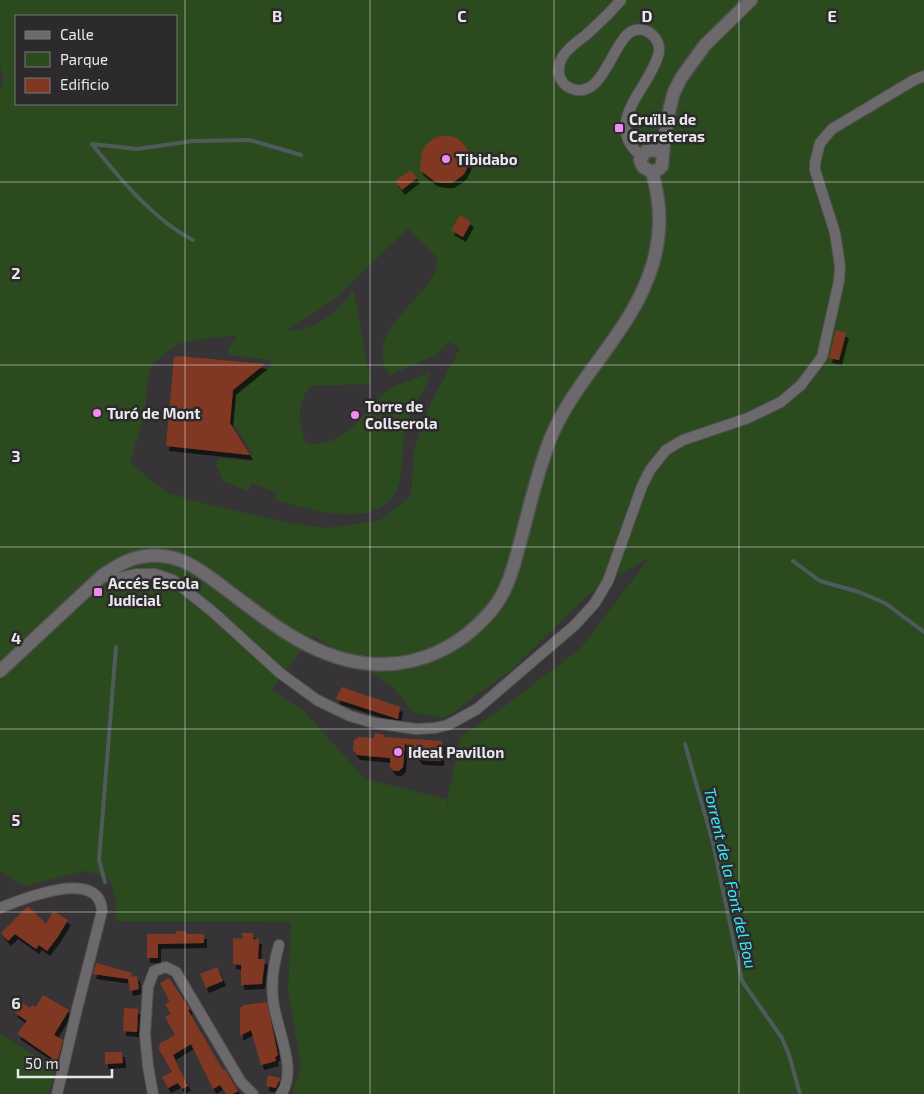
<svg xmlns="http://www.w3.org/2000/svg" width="924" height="1094" viewBox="0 0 924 1094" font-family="'Exo 2',sans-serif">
  <defs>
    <filter id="shadow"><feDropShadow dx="3" dy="5" stdDeviation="0" flood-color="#0009"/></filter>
  </defs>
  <rect width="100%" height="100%" fill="#363437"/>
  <!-- green -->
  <g fill="#2b4a1d" fill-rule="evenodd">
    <path d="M 0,0 L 924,0 L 924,1094 L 292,1094 L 301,1066 L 288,991 L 291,922 L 115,921 C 118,903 115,892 107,876 L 83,871 L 25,886 L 0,871 L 0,90 L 4,79 L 0,67 ZM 16,16 L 176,16 L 176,104 L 16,104 ZM 408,228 L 437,257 C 436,263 436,271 433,276 C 417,304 362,339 390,375 L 436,355 L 449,342 L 460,348 L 428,409 L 414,449 L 411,496 L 379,521 L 325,528 L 290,523 L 202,503 L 168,493 L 147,477 L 130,462 L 144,417 L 148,376 L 153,363 L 180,343 L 218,337 L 237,336 L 228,350 L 229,355 L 270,360 L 271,358 L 271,367 L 259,372 L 236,391 L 233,423 L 252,453 L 251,461 L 219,458 L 216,465 L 223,481 L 248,491 L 251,483 L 276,492 L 274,500 C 307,508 379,533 397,489 C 405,470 400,448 406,428 C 409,418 414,407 419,397 C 424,389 429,381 430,372 C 418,378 398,383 387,391 C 360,413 347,449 306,443 C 298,424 297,404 310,386 L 371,384 L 354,292 L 352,291 C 336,314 315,331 286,331 L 334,300 ZM 649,558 L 581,648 L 509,703 L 461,736 L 448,795 L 446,813 L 446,799 L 365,779 L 303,710 L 272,690 L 312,635 L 391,685 L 414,713 L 445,718 L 511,670 L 591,592 Z"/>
    <path d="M 0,1034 L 56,1068 L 49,1094 L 0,1094 Z"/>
  </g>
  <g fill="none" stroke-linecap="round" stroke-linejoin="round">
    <!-- stream -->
    <g stroke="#4f5a5c" stroke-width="4">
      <path d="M 92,144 L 137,149 L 193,141 L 250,140 L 301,155"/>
      <path d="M 92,144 C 119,178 155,221 193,240"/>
      <path d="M 793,561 L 820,581 L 859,592 L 885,603 L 924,632"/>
      <path d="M 685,744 L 713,843 L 742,981 L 782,1038 L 789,1055 L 800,1094"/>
      <path d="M 105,882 L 99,860 L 116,647"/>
    </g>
  </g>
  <!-- building -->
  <g fill="#813823" filter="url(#shadow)">
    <path d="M 440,136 L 449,136 L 457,138 L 463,143 L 468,150 L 470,158 L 468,166 L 464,174 L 458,179 L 451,183 L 442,183 L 434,181 L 420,170 L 422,152 L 426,145 L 433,139 Z"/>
    <path d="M 411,170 L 417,178 L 402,190 L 395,181 Z"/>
    <path d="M 460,215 L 471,222 L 463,237 L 451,230 Z"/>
    <path d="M 836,330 L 846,333 L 839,360 L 829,358 Z"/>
    <path d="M 179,356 L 265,364 L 233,390 L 230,423 L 250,455 L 166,446 L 174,357 Z"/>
    <path d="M 342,687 L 400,707 L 398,719 L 336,699 Z"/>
    <path d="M 375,733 L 384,735 L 384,737 L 442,741 L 441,761 L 420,760 L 405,743 L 403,767 L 399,771 L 394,771 L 390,767 L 390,758 L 357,755 L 353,750 L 354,740 L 359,737 L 374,738 Z"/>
    <path d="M 28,906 L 46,924 L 53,911 L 68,920 L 57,938 L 47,951 L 39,945 L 36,949 L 15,934 L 8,941 L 1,933 Z"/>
    <path d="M 176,931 L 186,931 L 186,934 L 204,934 L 204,943 L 158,944 L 158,958 L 147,958 L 147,934 L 176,934 Z"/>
    <path d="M 242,933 L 253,933 L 253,939 L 259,939 L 258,959 L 265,959 L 262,984 L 241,985 L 241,965 L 233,964 L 233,938 L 242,939 Z"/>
    <path d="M 96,963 L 132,973 L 131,977 L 137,976 L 139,989 L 130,991 L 128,979 L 93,974 Z"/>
    <path d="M 217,967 L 223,981 L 206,988 L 200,974 Z"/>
    <path d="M 169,978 L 190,1009 L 188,1010 L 223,1070 L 225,1069 L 238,1091 L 233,1094 L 226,1094 L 220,1085 L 213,1089 L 191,1044 L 173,1055 L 188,1086 L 182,1089 L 178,1083 L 168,1088 L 162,1077 L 172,1072 L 158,1048 L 160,1046 L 159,1044 L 175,1035 L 165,1017 L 171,1014 L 165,1004 L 170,1002 L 160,983 Z"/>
    <path d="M 43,995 L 69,1010 L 54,1035 L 63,1040 L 56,1068 L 49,1063 L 52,1058 L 17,1034 L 27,1021 L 14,1012 L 21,1002 L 30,1008 L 32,1005 L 36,1007 Z"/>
    <path d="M 267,1002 L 278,1055 L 275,1057 L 276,1061 L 261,1065 L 251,1030 L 240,1036 L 240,1008 L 244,1005 Z"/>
    <path d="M 124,1008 L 138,1009 L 137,1032 L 123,1031 Z"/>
    <path d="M 105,1052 L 122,1052 L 123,1063 L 105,1064 Z"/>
    <path d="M 268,1075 L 280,1078 L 276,1088 L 266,1086 Z"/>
  </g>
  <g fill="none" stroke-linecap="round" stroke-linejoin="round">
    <!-- street casing -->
    <g stroke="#535153" stroke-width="12">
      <g id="street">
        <path d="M 621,0 C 610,13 598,24 586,35 C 578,41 569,47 563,56 C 560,61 558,68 559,74 C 560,80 565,86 570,88 C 601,102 611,47 629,33 C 644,22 664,39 658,56 C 648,90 602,123 641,156"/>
        <path d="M 103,575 L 113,579 L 137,574 L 155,574 L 173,580 L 213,612 L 280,673 L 317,700 L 350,716 L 374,723 L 416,729 L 435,728 L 448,725 L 477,709 L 575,625 L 595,603 L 608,581 L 642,486 L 650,470 L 666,450 L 683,440 L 748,418 L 781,402 L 801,385 L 822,357 L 839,281 L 840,266 L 835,233 L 815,170 L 815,163 L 820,143 L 832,129 L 914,80 L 924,76"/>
        <path d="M 0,908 C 22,899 100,867 102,911 L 77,1009 L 57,1094"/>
        <path d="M 279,945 C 274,962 271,981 273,999 C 275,1026 299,1070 281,1094"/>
        <path d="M 153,1094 L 148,1066 L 145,1035 L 148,987 L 154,971 L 166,967 L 176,972 L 241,1082 L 253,1094"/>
      </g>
    </g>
    <!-- secondary casing -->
    <g stroke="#535153" stroke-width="15">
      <g id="secondary">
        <path d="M 662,154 L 656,150 L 646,151 L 640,160 L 643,167 L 652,172 L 659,169 L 662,166 L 664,142 L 670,107 L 674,92 L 681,78 L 705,45 L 751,0"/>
        <path d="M 0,671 L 103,575 C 122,562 139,553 163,556 C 187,558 208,576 227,590 C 270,623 317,661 373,664 C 420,667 461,646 491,611 C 509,590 515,561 522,535 C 531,502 538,469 551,437 C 577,375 634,330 653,263 C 662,231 661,203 652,172"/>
      </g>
    </g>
    <!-- street -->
    <use href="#street" stroke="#6b696c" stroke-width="10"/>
    <!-- secondary -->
    <use href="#secondary" stroke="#6b696c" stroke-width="12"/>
  </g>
  <!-- grid -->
  <path fill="none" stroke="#e8e7e9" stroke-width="1" stroke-opacity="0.55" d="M 185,0 L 185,1094M 370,0 L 370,1094M 554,0 L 554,1094M 739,0 L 739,1094M 0,182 L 924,182M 0,365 L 924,365M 0,547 L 924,547M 0,729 L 924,729M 0,912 L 924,912"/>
  <!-- markers -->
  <g fill="#f28af2" stroke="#2c2a2d" stroke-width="2">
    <rect x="614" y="123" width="10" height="10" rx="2.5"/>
    <circle cx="446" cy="159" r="5"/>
    <circle cx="97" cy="413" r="5"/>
    <circle cx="355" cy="415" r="5"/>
    <rect x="93" y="587" width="10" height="10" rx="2.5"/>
    <circle cx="398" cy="752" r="5"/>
  </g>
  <g text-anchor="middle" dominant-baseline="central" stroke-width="5" stroke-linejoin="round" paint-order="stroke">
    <!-- poi labels -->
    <g font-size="15" font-weight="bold" fill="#e8e7e9" stroke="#2c2a2d" text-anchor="start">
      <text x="629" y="119">Cruïlla de<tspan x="629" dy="17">Carreteras</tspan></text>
      <text x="456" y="159">Tibidabo</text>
      <text x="365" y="406">Torre de<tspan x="365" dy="17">Collserola</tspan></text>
      <text x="107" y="413">Turó de Mont</text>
      <text x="108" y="583">Accés Escola<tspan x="108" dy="17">Judicial</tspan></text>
      <text x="408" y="752">Ideal Pavillon</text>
    </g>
    <!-- water labels -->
    <g font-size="16" font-style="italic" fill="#39ebf9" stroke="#2c2a2d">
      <text transform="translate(731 878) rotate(77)">Torrent de la Font del Bou</text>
    </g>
  </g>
  <g font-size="16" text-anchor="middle" font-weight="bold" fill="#e8e7e9" stroke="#2c2a2d" stroke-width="5" stroke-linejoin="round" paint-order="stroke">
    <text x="277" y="22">B</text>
    <text x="462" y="22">C</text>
    <text x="647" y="22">D</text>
    <text x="832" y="22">E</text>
    <text x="16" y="279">2</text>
    <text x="16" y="462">3</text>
    <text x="16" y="644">4</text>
    <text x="16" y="826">5</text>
    <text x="16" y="1009">6</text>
  </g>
  <!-- legend -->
  <rect x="15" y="15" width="162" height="90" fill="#2c2a2d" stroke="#777678"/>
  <rect x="25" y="31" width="25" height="8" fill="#6b696c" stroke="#777678"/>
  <text x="60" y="40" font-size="15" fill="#e8e7e9">Calle</text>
  <rect x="25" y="52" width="25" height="15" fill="#2b4a1d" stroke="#777678"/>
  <text x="60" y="65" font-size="15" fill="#e8e7e9">Parque</text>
  <rect x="25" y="78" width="25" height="15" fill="#813823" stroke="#777678"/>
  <text x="60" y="90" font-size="15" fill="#e8e7e9">Edificio</text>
  <!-- scale -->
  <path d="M18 1069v8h94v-8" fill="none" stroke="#e8e7e9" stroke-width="2.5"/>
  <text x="25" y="1069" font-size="15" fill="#e8e7e9" stroke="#2c2a2d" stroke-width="4" paint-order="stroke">50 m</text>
</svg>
